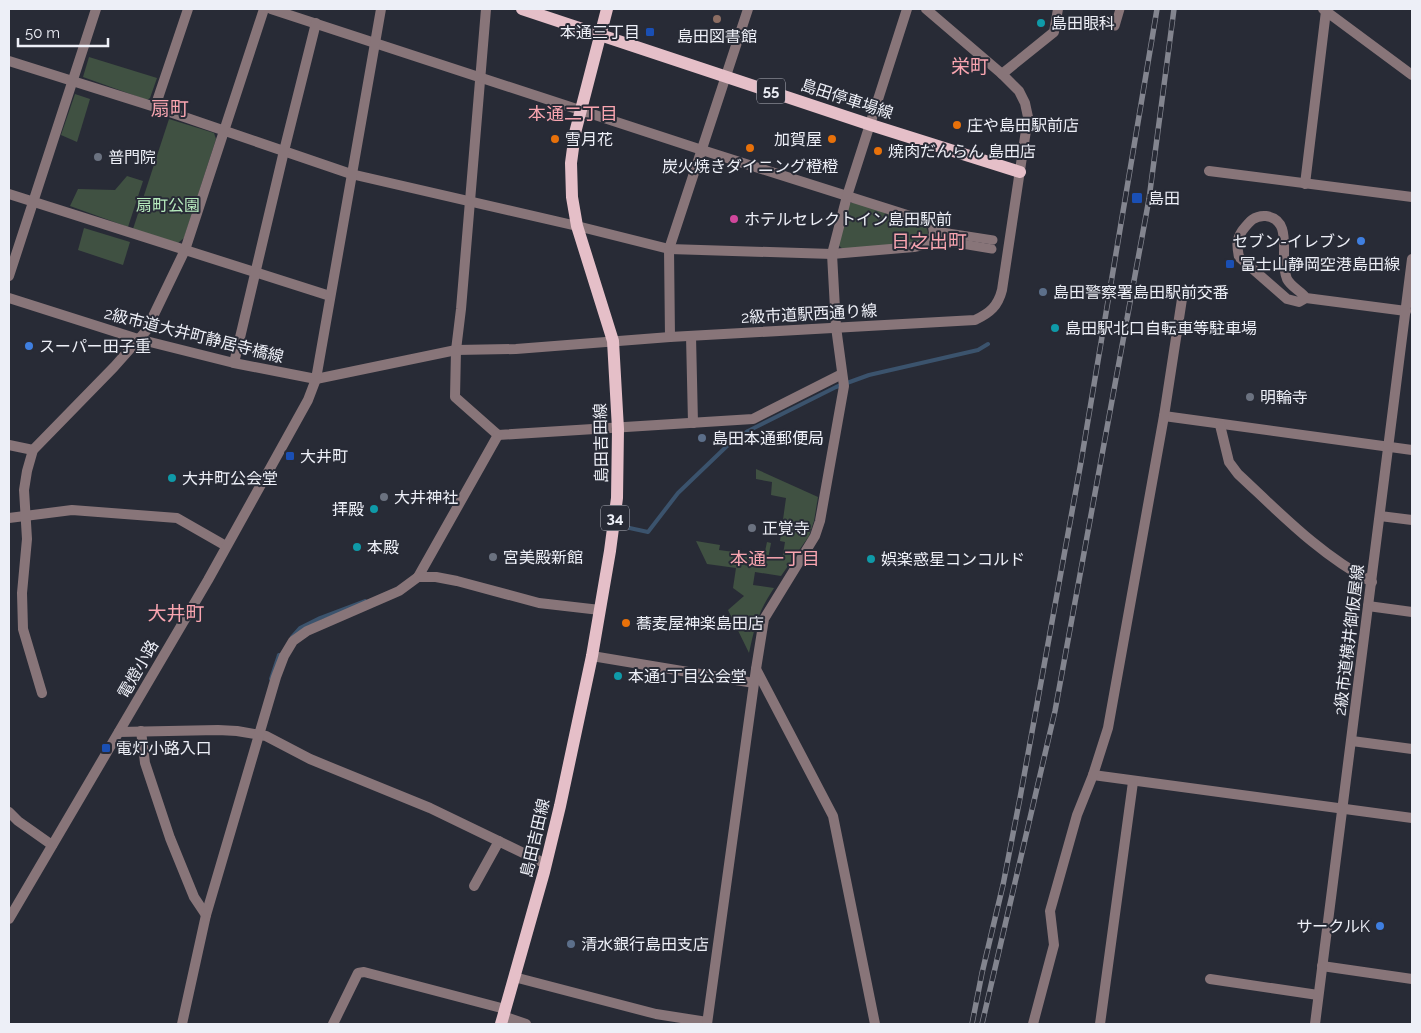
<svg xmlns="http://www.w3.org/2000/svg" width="1421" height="1033" viewBox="0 0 1421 1033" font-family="Raleway,'Noto Sans JP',sans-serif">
  <rect width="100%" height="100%" fill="#282b36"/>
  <!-- green -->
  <g fill="#405142">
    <path d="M 89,57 L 157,78 L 150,98 L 147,100 L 83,77 Z"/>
    <path d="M 75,94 L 90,99 L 77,142 L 61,135 Z"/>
    <path d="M 169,119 L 214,133 L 216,139 L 184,238 L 178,243 L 133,229 Z"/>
    <path d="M 127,176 L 143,181 L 128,227 L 70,206 L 78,189 L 115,190 Z"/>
    <path d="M 854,202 L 925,225 C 929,232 929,235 924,242 L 844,250 L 837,244 L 848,204 Z"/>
    <path d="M 84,228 L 130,242 L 123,265 L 78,250 Z"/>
    <path d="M 756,469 L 818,497 L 814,521 L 809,536 L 781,576 L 755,572 L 753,585 L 774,588 C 758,612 755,626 749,653 L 728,610 L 744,596 L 733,588 L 736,568 L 707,564 L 696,541 L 720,545 L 719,550 L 764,556 L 767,542 L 771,543 L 768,559 L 782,560 L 785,542 L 780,541 L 786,498 L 771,495 L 772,482 L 756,479 Z"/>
  </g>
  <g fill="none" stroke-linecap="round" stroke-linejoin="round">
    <!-- stream -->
    <g stroke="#3b536d" stroke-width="4">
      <path d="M 625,527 L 648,532 L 678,493 L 727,446 L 748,431 L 836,387 L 869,375 L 978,350 L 988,344"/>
      <path d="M 292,637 L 300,628 L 320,618 L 365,601"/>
      <path d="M 271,679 L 279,655"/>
    </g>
    <!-- pedestrian -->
    <g stroke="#887579" stroke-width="9">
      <path d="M 1115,26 L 1120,9"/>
      <path d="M 935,231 L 993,240"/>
      <path d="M 932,239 L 992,249"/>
    </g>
    <!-- minor -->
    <g stroke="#887579" stroke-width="10">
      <path d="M 486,9 L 461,309 L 456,350 L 455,397 L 498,435 L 753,419 L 842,374"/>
      <path d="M 1323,9 L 1412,75"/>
      <path d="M 9,61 L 155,107 L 351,174 L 577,226 L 669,249 L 832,254 L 914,247 C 929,244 938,240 932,224 L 926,221 L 702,150 L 271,9"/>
      <path d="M 155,107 L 188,9"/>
      <path d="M 1209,171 L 1412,197"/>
      <path d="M 1305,184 L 1326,11"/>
      <path d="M 9,194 L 330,296"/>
      <path d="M 9,276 L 96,9"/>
      <path d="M 691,336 L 693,423"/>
      <path d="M 670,337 L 669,249 L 748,9"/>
      <path d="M 234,363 L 284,151 L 316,23"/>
      <path d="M 1164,416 L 1412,450"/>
      <path d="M 1220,425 L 1229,462 L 1238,474 C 1280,513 1320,555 1372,582"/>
      <path d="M 9,445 L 33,450"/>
      <path d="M 1380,516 L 1412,520"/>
      <path d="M 9,518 L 72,510 L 177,518 L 226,546"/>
      <path d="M 418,577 L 498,435"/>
      <path d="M 1368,606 L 1412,612"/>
      <path d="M 592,656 L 754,683"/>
      <path d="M 756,669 L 833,816 L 875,1024"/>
      <path d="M 42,693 L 23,629 L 22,593 L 27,539 L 24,490 L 27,471 L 33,450 L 114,367 L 146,331 L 185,250 L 264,9"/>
      <path d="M 141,731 L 145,763 L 170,838 L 194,897 L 206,915"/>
      <path d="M 119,732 L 218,730 L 237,731 L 266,736 L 310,759 L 430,808 L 546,864"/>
      <path d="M 1352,741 L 1412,749"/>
      <path d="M 1093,775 L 1412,818"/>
      <path d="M 9,812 L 18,821 L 52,845"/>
      <path d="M 474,886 L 499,841"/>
      <path d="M 1322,966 L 1412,979"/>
      <path d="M 514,977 L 656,1014 L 707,1022"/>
      <path d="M 1210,979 L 1318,995"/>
      <path d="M 503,1016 L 526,1024"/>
      <path d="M 182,1024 L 206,915 L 276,677 L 284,656 L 293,641 L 307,631 L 399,591 L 418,577 L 436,577 L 457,581 L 539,603 L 600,610"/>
      <path d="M 333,1024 L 358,973 L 364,972 L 505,1009"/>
      <path d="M 707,1024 L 756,669 L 764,619 L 815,536 L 820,521 L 844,386 L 836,327 L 832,254 L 847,196 L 907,9"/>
      <path d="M 1033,1024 L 1054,945 L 1050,911 L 1077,815 L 1093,775 L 1108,728 L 1164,416 L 1182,299"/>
      <path d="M 1100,1024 L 1133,782"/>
    </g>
    <!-- tertiary -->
    <g stroke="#887579" stroke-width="10">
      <path d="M 1002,74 L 1054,32 L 1058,9"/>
      <path d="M 9,298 L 138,339 L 234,363 L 316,379 L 456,350 L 516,349 L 670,337 L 975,320 C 990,313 998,306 1002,290 L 1028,117 L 1025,103 L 1019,91 L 1002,74 L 926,9"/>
      <path d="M 1306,298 C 1301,291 1291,287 1287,279 C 1278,259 1295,220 1266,216 C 1254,215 1249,222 1242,231 C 1236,240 1237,247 1239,257 L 1287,299 L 1299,302 L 1306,298 L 1406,311"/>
      <path d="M 9,919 L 208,580 L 308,400 L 316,379 L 381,9"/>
      <path d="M 1315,1024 L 1412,259"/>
    </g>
    <!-- primary -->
    <g stroke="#e5bfc8" stroke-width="12">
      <path d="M 522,9 L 871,125 L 1020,172"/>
      <path d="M 501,1024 L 544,872 L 560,806 L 592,656 L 610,551 L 617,498 L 618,429 L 613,341 L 577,226 L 572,197 L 571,163 L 575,133 L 607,9"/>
    </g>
    <!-- rail casing -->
    <g stroke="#83858f" stroke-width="5.5">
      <g id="rail">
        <path d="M 972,1024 L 982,973 L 1003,885 L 1020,798 L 1081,462 L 1157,9"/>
        <path d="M 982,1024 L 1055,711 L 1149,199 L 1174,9"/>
      </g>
    </g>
    <!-- rail -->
    <use href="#rail" stroke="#282b36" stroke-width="4" stroke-dasharray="11" stroke-linecap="butt"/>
  </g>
  <!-- markers -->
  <circle fill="#8d6e63" stroke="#282b36" stroke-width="2" cx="717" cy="19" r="5"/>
  <g fill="#0f9aa8" stroke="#282b36" stroke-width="2">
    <circle cx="1041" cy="23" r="5"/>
    <circle cx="1055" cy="328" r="5"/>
    <circle cx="172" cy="478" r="5"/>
    <circle cx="374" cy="509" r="5"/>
    <circle cx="357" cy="547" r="5"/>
    <circle cx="871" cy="559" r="5"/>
    <circle cx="618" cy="676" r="5"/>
  </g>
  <g fill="#1a4fb4" stroke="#282b36" stroke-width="2">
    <rect x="645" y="27" width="10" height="10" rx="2.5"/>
    <rect x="1131" y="192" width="12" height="12" rx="2.5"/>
    <rect x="1225" y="259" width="10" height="10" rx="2.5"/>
    <rect x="285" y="451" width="10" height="10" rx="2.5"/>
    <rect x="101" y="743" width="10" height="10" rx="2.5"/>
  </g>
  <g fill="#e8710a" stroke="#282b36" stroke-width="2">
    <circle cx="957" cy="125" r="5"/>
    <circle cx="555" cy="139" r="5"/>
    <circle cx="832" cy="139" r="5"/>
    <circle cx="750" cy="148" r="5"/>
    <circle cx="878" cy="151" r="5"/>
    <circle cx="626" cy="623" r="5"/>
  </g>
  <g fill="#6b7280" stroke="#282b36" stroke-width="2">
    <circle cx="98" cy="157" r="5"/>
    <circle cx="1250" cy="397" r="5"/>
    <circle cx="384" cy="497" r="5"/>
    <circle cx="752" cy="528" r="5"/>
    <circle cx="493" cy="557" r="5"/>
  </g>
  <circle fill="#d1479c" stroke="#282b36" stroke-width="2" cx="734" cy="219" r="5"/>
  <g fill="#3f7fe0" stroke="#282b36" stroke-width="2">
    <circle cx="1361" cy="241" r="5"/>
    <circle cx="29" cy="346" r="5"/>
    <circle cx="1380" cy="926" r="5"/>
  </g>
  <g fill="#5c6f8a" stroke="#282b36" stroke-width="2">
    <circle cx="1043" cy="292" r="5"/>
    <circle cx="702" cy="438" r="5"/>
    <circle cx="571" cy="944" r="5"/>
  </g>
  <g text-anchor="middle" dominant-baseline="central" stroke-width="4" stroke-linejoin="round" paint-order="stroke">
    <!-- shield labels -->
    <g fill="#282b36" stroke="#b2b4bd" stroke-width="1">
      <rect x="757" y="78.5" width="28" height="25" rx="4"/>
      <rect x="601" y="505.5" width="28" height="25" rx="4"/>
    </g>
    <g font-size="15" font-weight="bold" fill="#edeff7">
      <text x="771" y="91">55</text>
      <text x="615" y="518">34</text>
    </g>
    <!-- poi labels -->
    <g font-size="16" fill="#edeff7" stroke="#282b36" text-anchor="start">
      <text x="1051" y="23">島田眼科</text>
      <text x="640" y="32" text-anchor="end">本通三丁目</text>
      <text x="717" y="36" text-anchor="middle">島田図書館</text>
      <text x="967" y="125">庄や島田駅前店</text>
      <text x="565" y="139">雪月花</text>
      <text x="822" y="139" text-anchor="end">加賀屋</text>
      <text x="888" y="151">焼肉だんらん 島田店</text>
      <text x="108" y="157">普門院</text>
      <text x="750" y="166" text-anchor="middle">炭火焼きダイニング橙橙</text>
      <text x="1148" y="198">島田</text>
      <text x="744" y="219">ホテルセレクトイン島田駅前</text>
      <text x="1351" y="241" text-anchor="end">セブン-イレブン</text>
      <text x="1240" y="264">富士山静岡空港島田線</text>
      <text x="1053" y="292">島田警察署島田駅前交番</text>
      <text x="1065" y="328">島田駅北口自転車等駐車場</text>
      <text x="39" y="346">スーパー田子重</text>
      <text x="1260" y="397">明輪寺</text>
      <text x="712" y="438">島田本通郵便局</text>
      <text x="300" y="456">大井町</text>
      <text x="182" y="478">大井町公会堂</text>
      <text x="394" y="497">大井神社</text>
      <text x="364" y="509" text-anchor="end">拝殿</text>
      <text x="762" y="528">正覚寺</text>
      <text x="367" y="547">本殿</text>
      <text x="503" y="557">宮美殿新館</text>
      <text x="881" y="559">娯楽惑星コンコルド</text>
      <text x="636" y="623">蕎麦屋神楽島田店</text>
      <text x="628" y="676">本通1丁目公会堂</text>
      <text x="116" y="748">電灯小路入口</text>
      <text x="1370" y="926" text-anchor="end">サークルK</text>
      <text x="581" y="944">清水銀行島田支店</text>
    </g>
    <!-- street labels -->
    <g font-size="16" fill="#edeff7" stroke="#282b36">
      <text transform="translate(847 99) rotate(18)">島田停車場線</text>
      <text transform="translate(809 314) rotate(-3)">2級市道駅西通り線</text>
      <text transform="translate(194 335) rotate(14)">2級市道大井町静居寺橋線</text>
      <text transform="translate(601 443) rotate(-91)">島田吉田線</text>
      <text transform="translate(1349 640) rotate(-83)">2級市道横井御仮屋線</text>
      <text transform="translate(138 669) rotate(-60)">電燈小路</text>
      <text transform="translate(535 838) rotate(-77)">島田吉田線</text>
    </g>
    <!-- park labels -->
    <g font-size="16" fill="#b7ebbd" stroke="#282b36">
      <text x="168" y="205">扇町公園</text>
    </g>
    <!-- neighbourhood labels -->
    <g font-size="18" fill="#f9a5b0" stroke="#282b36">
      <text x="573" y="113">本通二丁目</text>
      <text x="775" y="558">本通一丁目</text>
    </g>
    <!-- quarter labels -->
    <g font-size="19" fill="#f9a5b0" stroke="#282b36">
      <text x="970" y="66">栄町</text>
      <text x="170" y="108">扇町</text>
      <text x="929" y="241">日之出町</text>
      <text x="176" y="613">大井町</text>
    </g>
  </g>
  <!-- border -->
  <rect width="1421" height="1033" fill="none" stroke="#edeff7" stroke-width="20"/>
  <!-- scale -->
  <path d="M18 38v8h90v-8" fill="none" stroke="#edeff7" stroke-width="2.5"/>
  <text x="25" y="38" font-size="15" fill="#edeff7" stroke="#282b36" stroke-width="4" paint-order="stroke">50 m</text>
</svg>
